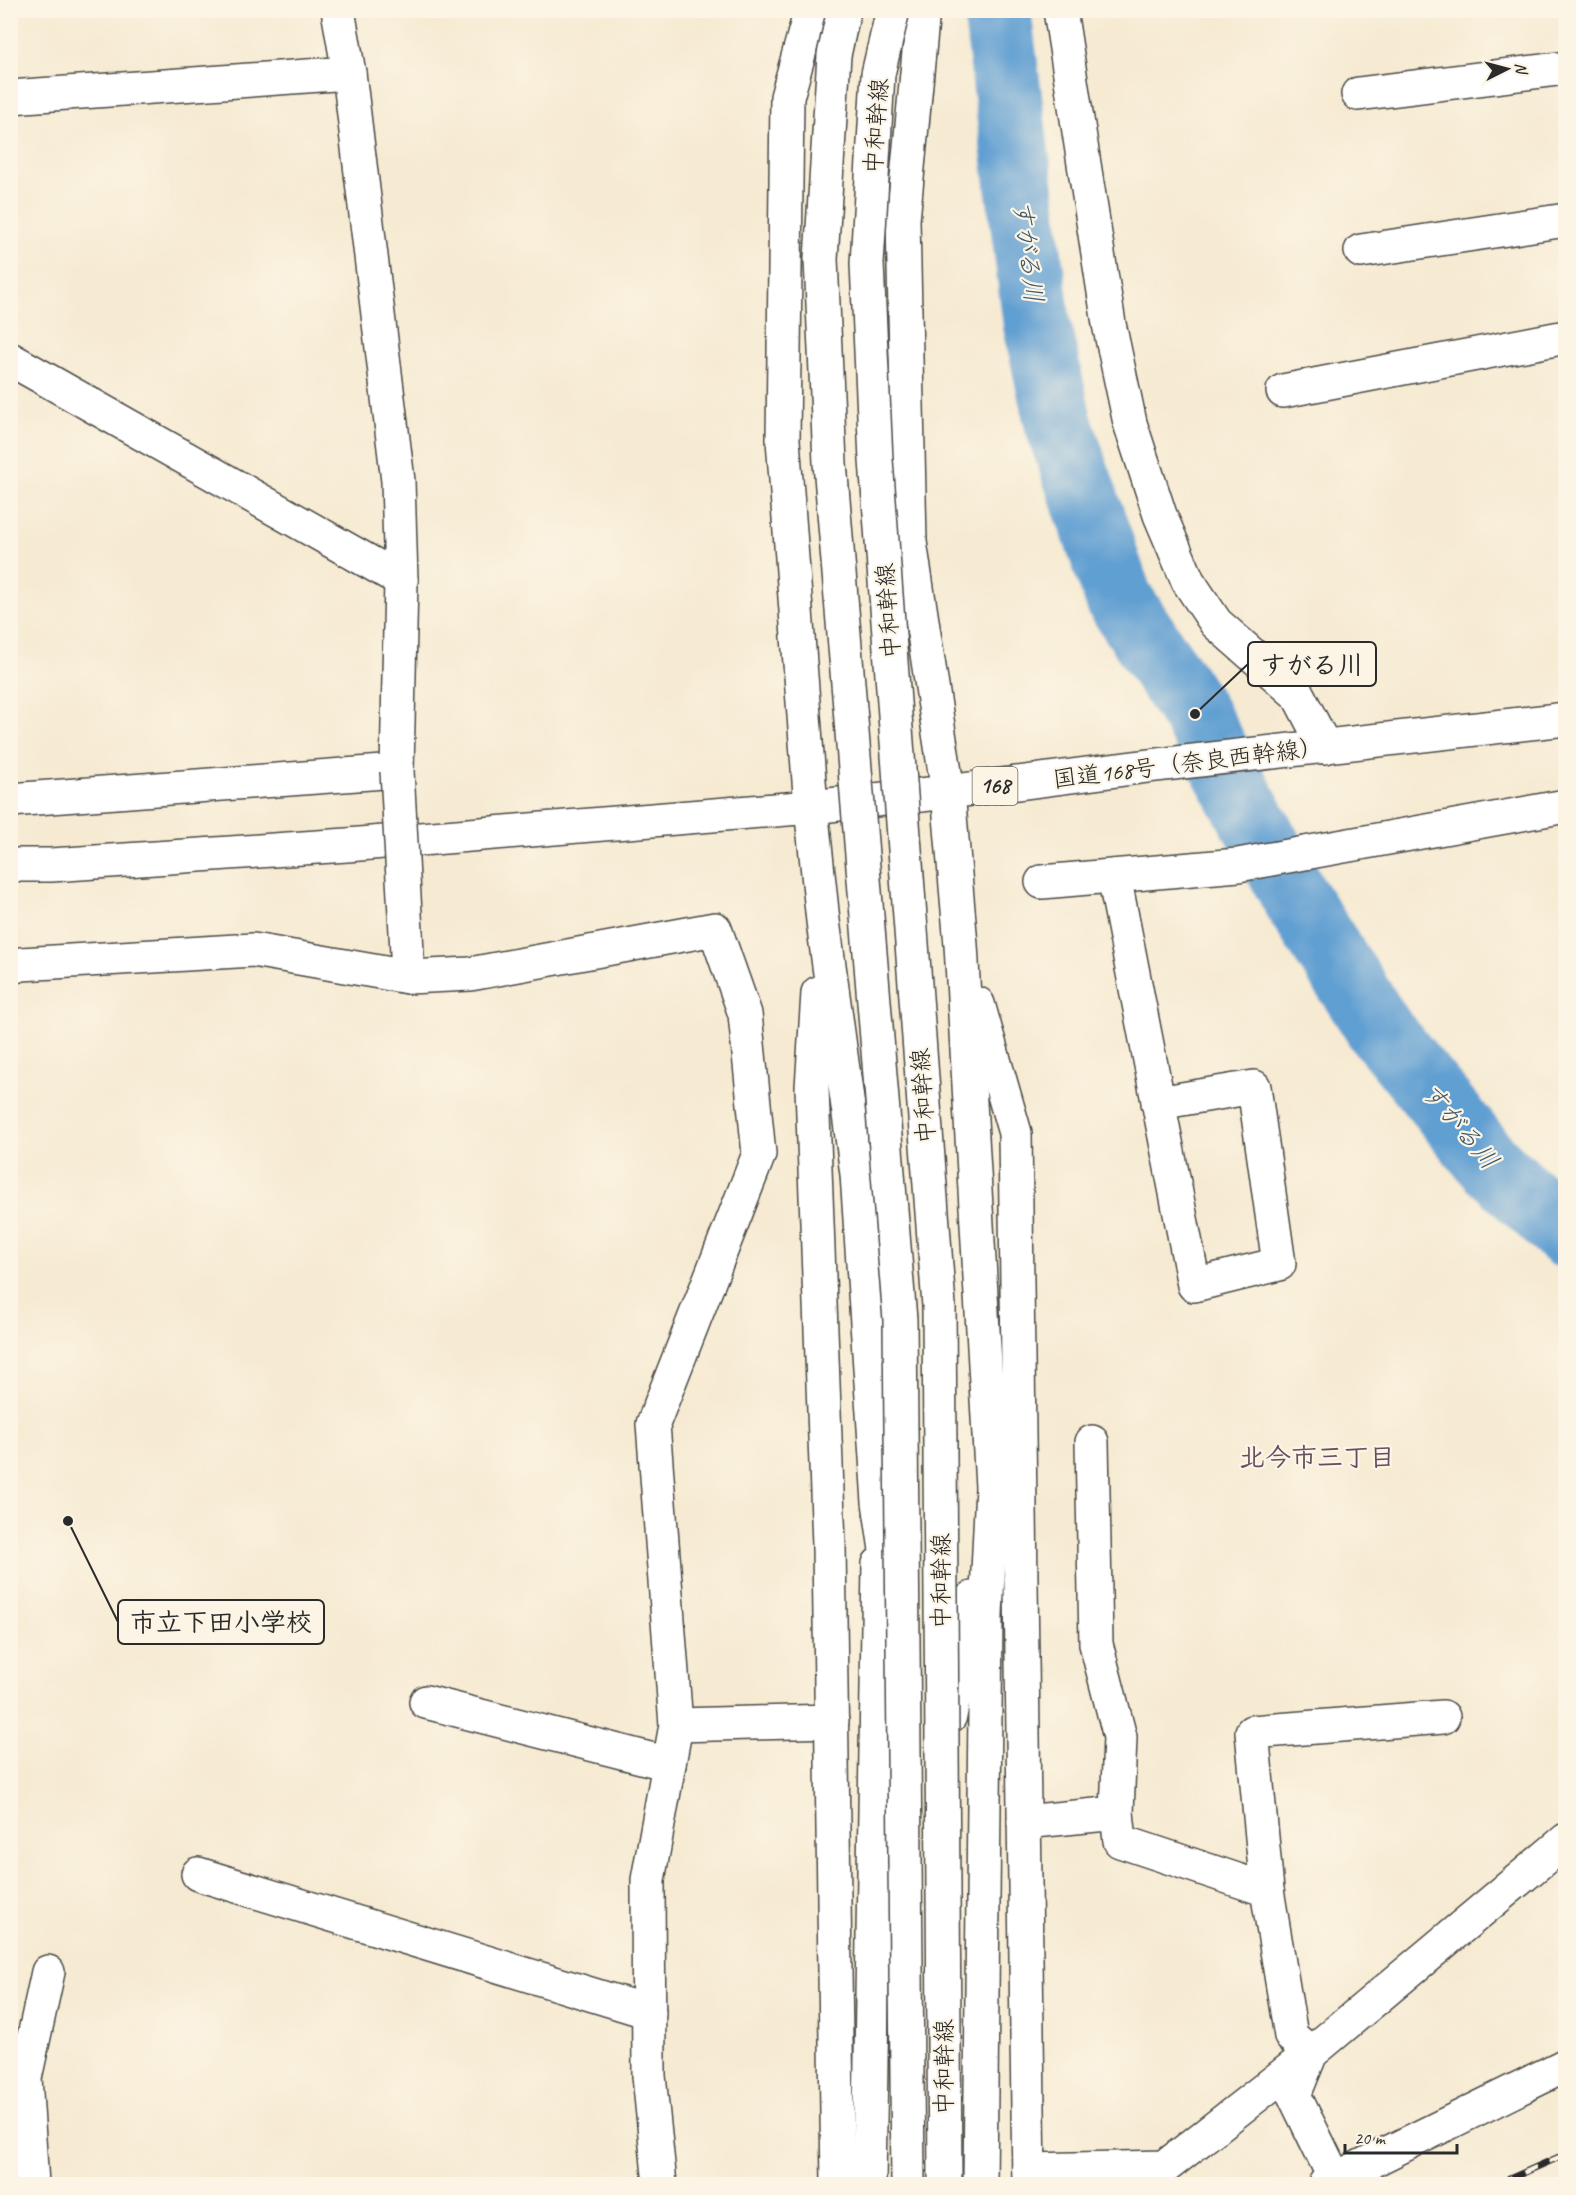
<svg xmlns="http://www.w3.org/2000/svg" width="1576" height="2195" viewBox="0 0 1576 2195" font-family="Caveat,'Klee One',sans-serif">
  <rect width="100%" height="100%" fill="#fcf5e5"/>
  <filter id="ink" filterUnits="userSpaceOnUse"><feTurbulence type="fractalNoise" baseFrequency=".0167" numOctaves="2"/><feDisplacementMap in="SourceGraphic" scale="12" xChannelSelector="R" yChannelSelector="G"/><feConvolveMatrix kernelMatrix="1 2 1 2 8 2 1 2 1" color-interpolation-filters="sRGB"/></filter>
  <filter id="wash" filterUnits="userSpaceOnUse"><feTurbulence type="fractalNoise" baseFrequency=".008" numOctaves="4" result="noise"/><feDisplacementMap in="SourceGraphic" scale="24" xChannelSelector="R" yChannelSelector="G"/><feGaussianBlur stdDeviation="1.35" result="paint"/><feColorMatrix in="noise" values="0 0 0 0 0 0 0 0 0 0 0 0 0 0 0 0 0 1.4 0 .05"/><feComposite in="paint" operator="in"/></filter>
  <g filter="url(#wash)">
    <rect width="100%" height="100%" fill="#f6ead2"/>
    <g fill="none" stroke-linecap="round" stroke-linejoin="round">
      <!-- river -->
      <path stroke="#609fd2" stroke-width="68" d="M 997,10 L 1037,325 L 1058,422 L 1119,599 L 1195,714 L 1299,904 L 1380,1030 L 1489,1163 L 1566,1234"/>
    </g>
  </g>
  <g filter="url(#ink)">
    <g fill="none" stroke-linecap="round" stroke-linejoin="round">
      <!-- minor casing -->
      <g stroke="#494844" stroke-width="36">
        <g id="minor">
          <path d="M 1060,10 L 1109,324 L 1130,423 L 1160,515 L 1188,581 L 1216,623 L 1298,695 L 1325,747"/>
          <path d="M 1358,94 L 1566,68"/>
          <path d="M 10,97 L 349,73"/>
          <path d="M 1361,251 L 1566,220"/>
          <path d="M 10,359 L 401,580"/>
          <path d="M 1283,391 L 1566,337"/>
          <path d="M 10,800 L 397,771 L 401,580 L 398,481 L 349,73 L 338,10"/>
          <path d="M 10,865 L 51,865 L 347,845 L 811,807"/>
          <path d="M 1114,876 L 1194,1285 L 1279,1264 L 1254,1087 L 1158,1103"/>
          <path d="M 1042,882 L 1238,865 L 1566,806"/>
          <path d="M 406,932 L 408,977 L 470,974 L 715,929 L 745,1014 L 759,1154 L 653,1424 L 676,1725 L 648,1880 L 649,2076 L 660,2184"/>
          <path d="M 10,968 L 21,964 L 253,950 L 408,977"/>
          <path d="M 1092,1442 L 1096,1644 L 1120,1737 L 1117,1813"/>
          <path d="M 426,1702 L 669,1764"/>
          <path d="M 676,1725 L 832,1721"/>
          <path d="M 1024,1822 L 1117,1813 L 1120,1841 L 1267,1890 L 1291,2036 L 1311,2053 L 1165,2167 L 1029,2170"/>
          <path d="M 198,1874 L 649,2012"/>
          <path d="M 1267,1890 L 1252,1732 L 1443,1717"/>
          <path d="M 1335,2179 L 1294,2095 L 1311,2053 L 1566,1840"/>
          <path d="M 32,2184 L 25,2078 L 48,1972"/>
        </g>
      </g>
      <!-- major casing -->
      <g stroke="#494844" stroke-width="36">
        <g id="major">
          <path d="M 811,10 L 787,97 L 783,440 L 811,807 L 823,921 L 857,1174 L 879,1502 L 892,1591"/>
          <path d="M 923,10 L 903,220 L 910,542 L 948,792 L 961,945 L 992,1487 L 986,1615 L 980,2184"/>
          <path d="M 818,993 L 812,1088 L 829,1545 L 838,2184"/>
          <path d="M 978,1004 L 1015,1133 L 1029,2184"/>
          <path d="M 950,1716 L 972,1598"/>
          <path d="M 869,2184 L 879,1564"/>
        </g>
      </g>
      <!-- highway casing -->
      <g stroke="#494844" stroke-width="36">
        <g id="highway">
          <path d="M 811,807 L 948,792 L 1148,766 L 1566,719"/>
          <path d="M 1325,2184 L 1566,2065"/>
        </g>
      </g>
      <!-- minor -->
      <use href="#minor" stroke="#fff" stroke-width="33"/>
      <!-- major -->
      <use href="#major" stroke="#fff" stroke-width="33"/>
      <!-- highway -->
      <use href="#highway" stroke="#fff" stroke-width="33"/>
      <!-- rail casing -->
      <g stroke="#2b2b2b" stroke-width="7">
        <path id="rail" d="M 1498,2184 L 1566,2154"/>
      </g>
      <!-- rail -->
      <use href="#rail" stroke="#fcf5e5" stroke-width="4.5" stroke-dasharray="14" stroke-linecap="butt"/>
      <!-- minor-bridge casing -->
      <g stroke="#494844" stroke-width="36" stroke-linecap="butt">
        <path id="minor-bridge" d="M 397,771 L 406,932"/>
      </g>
      <!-- major-bridge casing -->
      <g stroke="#494844" stroke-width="36" stroke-linecap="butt">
        <g id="major-bridge">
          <path d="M 844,10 L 834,55 L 821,259 L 830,463 L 900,1320 L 908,2184"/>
          <path d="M 893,10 L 878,74 L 867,264 L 876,460 L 939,1306 L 945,2184"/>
        </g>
      </g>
      <!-- minor-bridge -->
      <use href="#minor-bridge" stroke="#fff" stroke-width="33"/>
      <!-- major-bridge -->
      <use href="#major-bridge" stroke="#fff" stroke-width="33"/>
    </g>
  </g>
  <g text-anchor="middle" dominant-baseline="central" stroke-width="4.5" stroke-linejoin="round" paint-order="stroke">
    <!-- shield labels -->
    <rect fill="#fcf5e5" stroke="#6a6863" stroke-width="1.5" x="972.5" y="767" width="45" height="38" rx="4.5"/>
    <g font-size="22" font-weight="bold" fill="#2b2b2b">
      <text x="995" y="786">168</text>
    </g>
    <!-- street labels -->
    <g font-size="24" fill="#2b2b2b" stroke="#fcf5e5">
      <text transform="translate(876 126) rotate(-86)">中和幹線</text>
      <text transform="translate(888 611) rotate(-94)">中和幹線</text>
      <text transform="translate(1188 763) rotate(-7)">国道168号（奈良西幹線）</text>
      <text transform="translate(923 1096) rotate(-94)">中和幹線</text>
      <text transform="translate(941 1581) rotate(-90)">中和幹線</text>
      <text transform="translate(944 2067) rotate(-90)">中和幹線</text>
    </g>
    <!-- water labels -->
    <g font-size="26" font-style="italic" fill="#40596e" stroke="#fcf5e5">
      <text transform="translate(1028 251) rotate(83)">すがる川</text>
      <text transform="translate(1460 1126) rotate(50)">すがる川</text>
    </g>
    <!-- neighbourhood labels -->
    <g font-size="26" font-weight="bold" fill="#624f61" stroke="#fcf5e5">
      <text x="1317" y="1457">北今市三丁目</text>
    </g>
  </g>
  <!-- callouts -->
  <path fill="none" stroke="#2b2b2b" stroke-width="2" d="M1195 714L1248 664M68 1521L118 1622"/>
  <g fill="#2b2b2b" stroke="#fcf5e5" stroke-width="2">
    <circle cx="1195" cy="714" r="6"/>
    <circle cx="68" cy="1521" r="6"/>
  </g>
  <g fill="#fcf5e5" stroke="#2b2b2b" stroke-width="2">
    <rect x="1248" y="642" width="128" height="44" rx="6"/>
    <rect x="118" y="1600" width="206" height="44" rx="6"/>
  </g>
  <g font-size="26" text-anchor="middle" font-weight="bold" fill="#2b2b2b">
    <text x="1312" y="674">すがる川</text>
    <text x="221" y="1631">市立下田小学校</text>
  </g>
  <!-- margin -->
  <rect width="1576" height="2195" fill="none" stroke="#fcf5e5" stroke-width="36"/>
  <!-- north arrow -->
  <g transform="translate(1507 69) rotate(84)" stroke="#fcf5e5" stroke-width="4.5" paint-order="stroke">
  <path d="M0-4.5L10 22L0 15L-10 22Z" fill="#2b2b2b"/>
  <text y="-9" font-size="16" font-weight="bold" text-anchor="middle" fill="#2b2b2b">N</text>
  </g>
  <!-- scale -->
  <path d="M1345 2144v9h112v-9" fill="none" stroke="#2b2b2b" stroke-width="3"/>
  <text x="1354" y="2144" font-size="18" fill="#2b2b2b" stroke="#fcf5e5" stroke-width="4.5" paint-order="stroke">20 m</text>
</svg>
